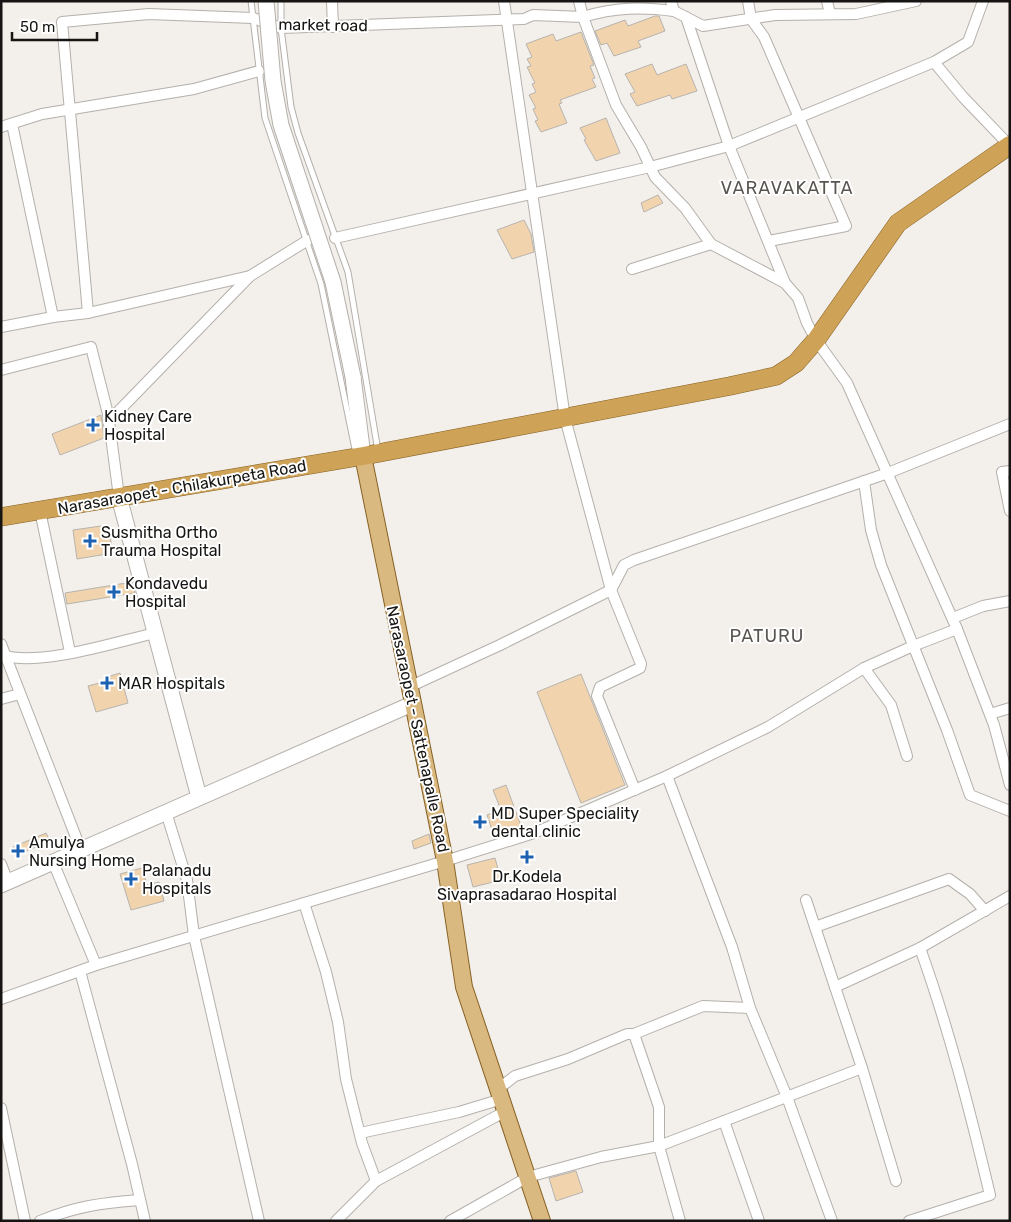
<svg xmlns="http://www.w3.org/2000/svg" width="1011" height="1222" viewBox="0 0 1011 1222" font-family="Rubik,sans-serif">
  <rect width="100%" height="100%" fill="#f3efea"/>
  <!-- building -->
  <g fill="#f1d4ad" stroke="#b7b3ae">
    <path d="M 655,16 L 659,16 L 665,31 L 638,41 L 641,47 L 614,56 L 607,43 L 601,45 L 595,31 L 625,20 L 628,26 Z"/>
    <path d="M 581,32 L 594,65 L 590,66 L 595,78 L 592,79 L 596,87 L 560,100 L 562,103 L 559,104 L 567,123 L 541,132 L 535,121 L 538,120 L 533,109 L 536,108 L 529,95 L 536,92 L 532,84 L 535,83 L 527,67 L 531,66 L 527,59 L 532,57 L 526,44 L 553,34 L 556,41 Z"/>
    <path d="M 652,64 L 657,75 L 686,64 L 697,91 L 672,99 L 670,95 L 637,106 L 630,94 L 635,92 L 625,74 Z"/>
    <path d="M 606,118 L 620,153 L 596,161 L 584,140 L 586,139 L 580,128 Z"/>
    <path d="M 658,195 L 663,203 L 644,212 L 641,203 Z"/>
    <path d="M 524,220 L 531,234 L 534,252 L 512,259 L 497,230 Z"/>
    <path d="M 101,415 L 104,438 L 60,455 L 52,434 Z"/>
    <path d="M 108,525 L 113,553 L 77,559 L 73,530 Z"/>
    <path d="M 132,582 L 135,593 L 67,604 L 65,593 Z"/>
    <path d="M 120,673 L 128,703 L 96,712 L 88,686 L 111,680 L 110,676 Z"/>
    <path d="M 581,674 L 625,785 L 581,803 L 537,692 Z"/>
    <path d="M 506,785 L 521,826 L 494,836 L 487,815 L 501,810 L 493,790 Z"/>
    <path d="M 46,833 L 50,841 L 16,855 L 13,847 Z"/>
    <path d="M 429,834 L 431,843 L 414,849 L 412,841 Z"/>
    <path d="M 495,858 L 501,880 L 473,887 L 467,865 Z"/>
    <path d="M 142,868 L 147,885 L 159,882 L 164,901 L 131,910 L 120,874 Z"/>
    <path d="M 576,1171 L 583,1192 L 556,1201 L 549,1178 Z"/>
  </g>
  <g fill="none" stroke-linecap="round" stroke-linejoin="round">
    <!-- service casing -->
    <g stroke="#b4b0ab" stroke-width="7">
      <g id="service">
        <path d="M 251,1 L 265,118 L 321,284 L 355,449"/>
        <path d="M 281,1 L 281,28 L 291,107 L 298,133 L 348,272 L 378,451"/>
      </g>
    </g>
    <!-- minor casing -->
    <g stroke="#b4b0ab" stroke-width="12">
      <g id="minor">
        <path d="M 332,1 L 333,27"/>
        <path d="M 671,1 L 674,11 L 703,26 L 775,15 L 856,14 L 916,1"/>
        <path d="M 748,1 L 751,19 L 764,37 L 846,226 L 769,241"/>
        <path d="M 827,1 L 830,14"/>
        <path d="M 674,11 C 642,7 615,7 583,17 L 616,105 L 641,147 L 655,177 L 685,208 L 711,244 L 785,283 L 798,298 L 807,323 L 816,340 L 847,383 L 957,629 L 994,725 L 1010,785"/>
        <path d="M 686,17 L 729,146 L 785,283"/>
        <path d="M 934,62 L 963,97 L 1009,145 L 1010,149"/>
        <path d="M 12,124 L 53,317"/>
        <path d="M 1,127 L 42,114 L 194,89 L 259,71"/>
        <path d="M 335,238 L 650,167 L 729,146 L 934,62 L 968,42 L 983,1"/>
        <path d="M 308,240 L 250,276 L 88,313 L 62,22 L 149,14 L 253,18 L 281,28 L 524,19 L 533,15 L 583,17 L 579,1"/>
        <path d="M 632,269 L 711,244"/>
        <path d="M 1,327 L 53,317 L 88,313"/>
        <path d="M 1,370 L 91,347 L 108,414 L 119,497"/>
        <path d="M 108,422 L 250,276"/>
        <path d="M 1010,471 L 1002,472 L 1010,511"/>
        <path d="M 864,481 L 871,530 L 881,565 L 947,730 L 970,795 L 1010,811"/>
        <path d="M 40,511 L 70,652"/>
        <path d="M 953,618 L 983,606 L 1010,601"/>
        <path d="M 1,644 L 81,850"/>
        <path d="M 2,655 C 39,667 116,642 155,633"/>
        <path d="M 864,668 L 891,705 L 907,756"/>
        <path d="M 409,687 L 500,645 L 611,590 L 565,418 L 504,1"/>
        <path d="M 1,699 L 20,694"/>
        <path d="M 990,714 L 1010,708"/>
        <path d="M 667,776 L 732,947 L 750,1008 L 787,1097 L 832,1221"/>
        <path d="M 635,790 L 597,696 L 600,687 L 640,668 L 641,664 L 611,590 L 624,565 L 634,560 L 888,473 L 1010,424"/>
        <path d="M 166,812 L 187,880 L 194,936 L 259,1221"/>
        <path d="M 53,862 L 96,965"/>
        <path d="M 1,864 L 8,882"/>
        <path d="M 806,900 L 862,1068 L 896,1181"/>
        <path d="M 304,903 L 326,972 L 338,1022 L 346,1079 L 362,1143 L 376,1181"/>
        <path d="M 815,927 L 949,879 L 970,894 L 985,911"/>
        <path d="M 80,971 L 132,1164 L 145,1221"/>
        <path d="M 835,987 L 920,948 L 1010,896"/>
        <path d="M 1,999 L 96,965 L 445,861 L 534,833 L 667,776 L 768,727 L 864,668 L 913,646 L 957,629"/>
        <path d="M 634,1034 L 659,1107 L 659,1146 L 680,1221"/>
        <path d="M 498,1089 L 515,1076 L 568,1059 L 627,1034 L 634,1034 L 703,1006 L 750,1008"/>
        <path d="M 1,1108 L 25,1221"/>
        <path d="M 724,1121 L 759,1221"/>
        <path d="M 360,1133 L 459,1112 L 502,1099"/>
        <path d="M 40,1221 C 77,1206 101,1203 140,1200"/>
        <path d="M 336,1221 L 376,1181 L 506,1111"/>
        <path d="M 450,1221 L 528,1177 L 601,1157 L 659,1146 L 862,1068"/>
        <path d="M 909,1221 L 990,1195 C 970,1111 949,1029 920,948"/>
      </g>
    </g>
    <!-- secondary casing -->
    <g stroke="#b4b0ab" stroke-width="17">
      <g id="secondary">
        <path d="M 353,377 L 363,456"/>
        <path d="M 119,497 L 199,797"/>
        <path d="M 1,885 L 412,704"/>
      </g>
    </g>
    <!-- primary casing -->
    <g stroke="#866124" stroke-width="18">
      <path id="primary" d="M 363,456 L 445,861 L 464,987 L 542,1221"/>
    </g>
    <!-- trunk casing -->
    <g stroke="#866124" stroke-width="19">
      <path id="trunk" d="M 1,517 L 363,456 L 730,386 L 776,376 L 796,363 L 816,340 L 898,223 L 1010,145"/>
    </g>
    <!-- service -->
    <use href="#service" stroke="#fff" stroke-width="5"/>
    <!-- minor -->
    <use href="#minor" stroke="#fff" stroke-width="10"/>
    <!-- secondary -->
    <use href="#secondary" stroke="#fff" stroke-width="15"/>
    <!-- primary -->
    <use href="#primary" stroke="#dab981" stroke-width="16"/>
    <!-- trunk -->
    <use href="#trunk" stroke="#cea257" stroke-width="18"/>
    <!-- secondary-bridge casing -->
    <g stroke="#b4b0ab" stroke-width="17" stroke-linecap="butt">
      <path id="secondary-bridge" d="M 266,1 L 273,81 L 281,125 L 333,282 L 353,377"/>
    </g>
    <!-- secondary-bridge -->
    <use href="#secondary-bridge" stroke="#fff" stroke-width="15"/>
  </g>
  <!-- markers -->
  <g fill="#1d61b1" stroke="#fff" stroke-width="2">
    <path d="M90.5 417.5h5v5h5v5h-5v5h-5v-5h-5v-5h5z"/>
    <path d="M87.5 533.5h5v5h5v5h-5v5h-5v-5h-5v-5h5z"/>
    <path d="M111.5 584.5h5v5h5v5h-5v5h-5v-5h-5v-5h5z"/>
    <path d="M104.5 675.5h5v5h5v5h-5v5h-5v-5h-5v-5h5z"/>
    <path d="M477.5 814.5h5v5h5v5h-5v5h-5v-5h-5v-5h5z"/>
    <path d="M15.5 843.5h5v5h5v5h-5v5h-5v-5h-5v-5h5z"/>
    <path d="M524.5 849.5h5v5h5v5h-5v5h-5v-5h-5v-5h5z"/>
    <path d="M128.5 871.5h5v5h5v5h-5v5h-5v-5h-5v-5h5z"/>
  </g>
  <g text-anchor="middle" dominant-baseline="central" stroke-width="4" stroke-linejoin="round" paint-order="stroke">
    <!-- street labels -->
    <g font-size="16" fill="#161513" stroke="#fff">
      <text transform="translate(323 25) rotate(1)">market road</text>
      <text transform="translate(182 487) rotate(-10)">Narasaraopet - Chilakurpeta Road</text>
      <text transform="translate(418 729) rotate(78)">Narasaraopet - Sattenapalle Road</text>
    </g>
    <!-- poi labels -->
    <g font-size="16" fill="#161513" stroke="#fff" text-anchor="start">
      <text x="104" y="416">Kidney Care<tspan x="104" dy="18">Hospital</tspan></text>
      <text x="101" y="532">Susmitha Ortho<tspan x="101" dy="18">Trauma Hospital</tspan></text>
      <text x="125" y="583">Kondavedu<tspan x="125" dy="18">Hospital</tspan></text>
      <text x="118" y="683">MAR Hospitals</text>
      <text x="491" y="813">MD Super Speciality<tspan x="491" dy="18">dental clinic</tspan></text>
      <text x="29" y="842">Amulya<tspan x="29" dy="18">Nursing Home</tspan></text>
      <text x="142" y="870">Palanadu<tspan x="142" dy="18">Hospitals</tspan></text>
      <text x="527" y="876" text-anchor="middle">Dr.Kodela<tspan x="527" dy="18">Sivaprasadarao Hospital</tspan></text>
    </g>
    <!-- neighbourhood labels -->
    <g font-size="18" letter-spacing="1" fill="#595652" stroke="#fff">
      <text x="787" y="188">VARAVAKATTA</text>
      <text x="767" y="636">PATURU</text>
    </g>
  </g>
  <!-- border -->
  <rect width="1011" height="1222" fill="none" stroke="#161513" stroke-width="5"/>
  <!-- scale -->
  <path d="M12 32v8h85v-8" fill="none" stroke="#161513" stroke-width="2.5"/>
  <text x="20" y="32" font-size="15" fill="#161513" stroke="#ffffff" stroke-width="4" paint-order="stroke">50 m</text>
</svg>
